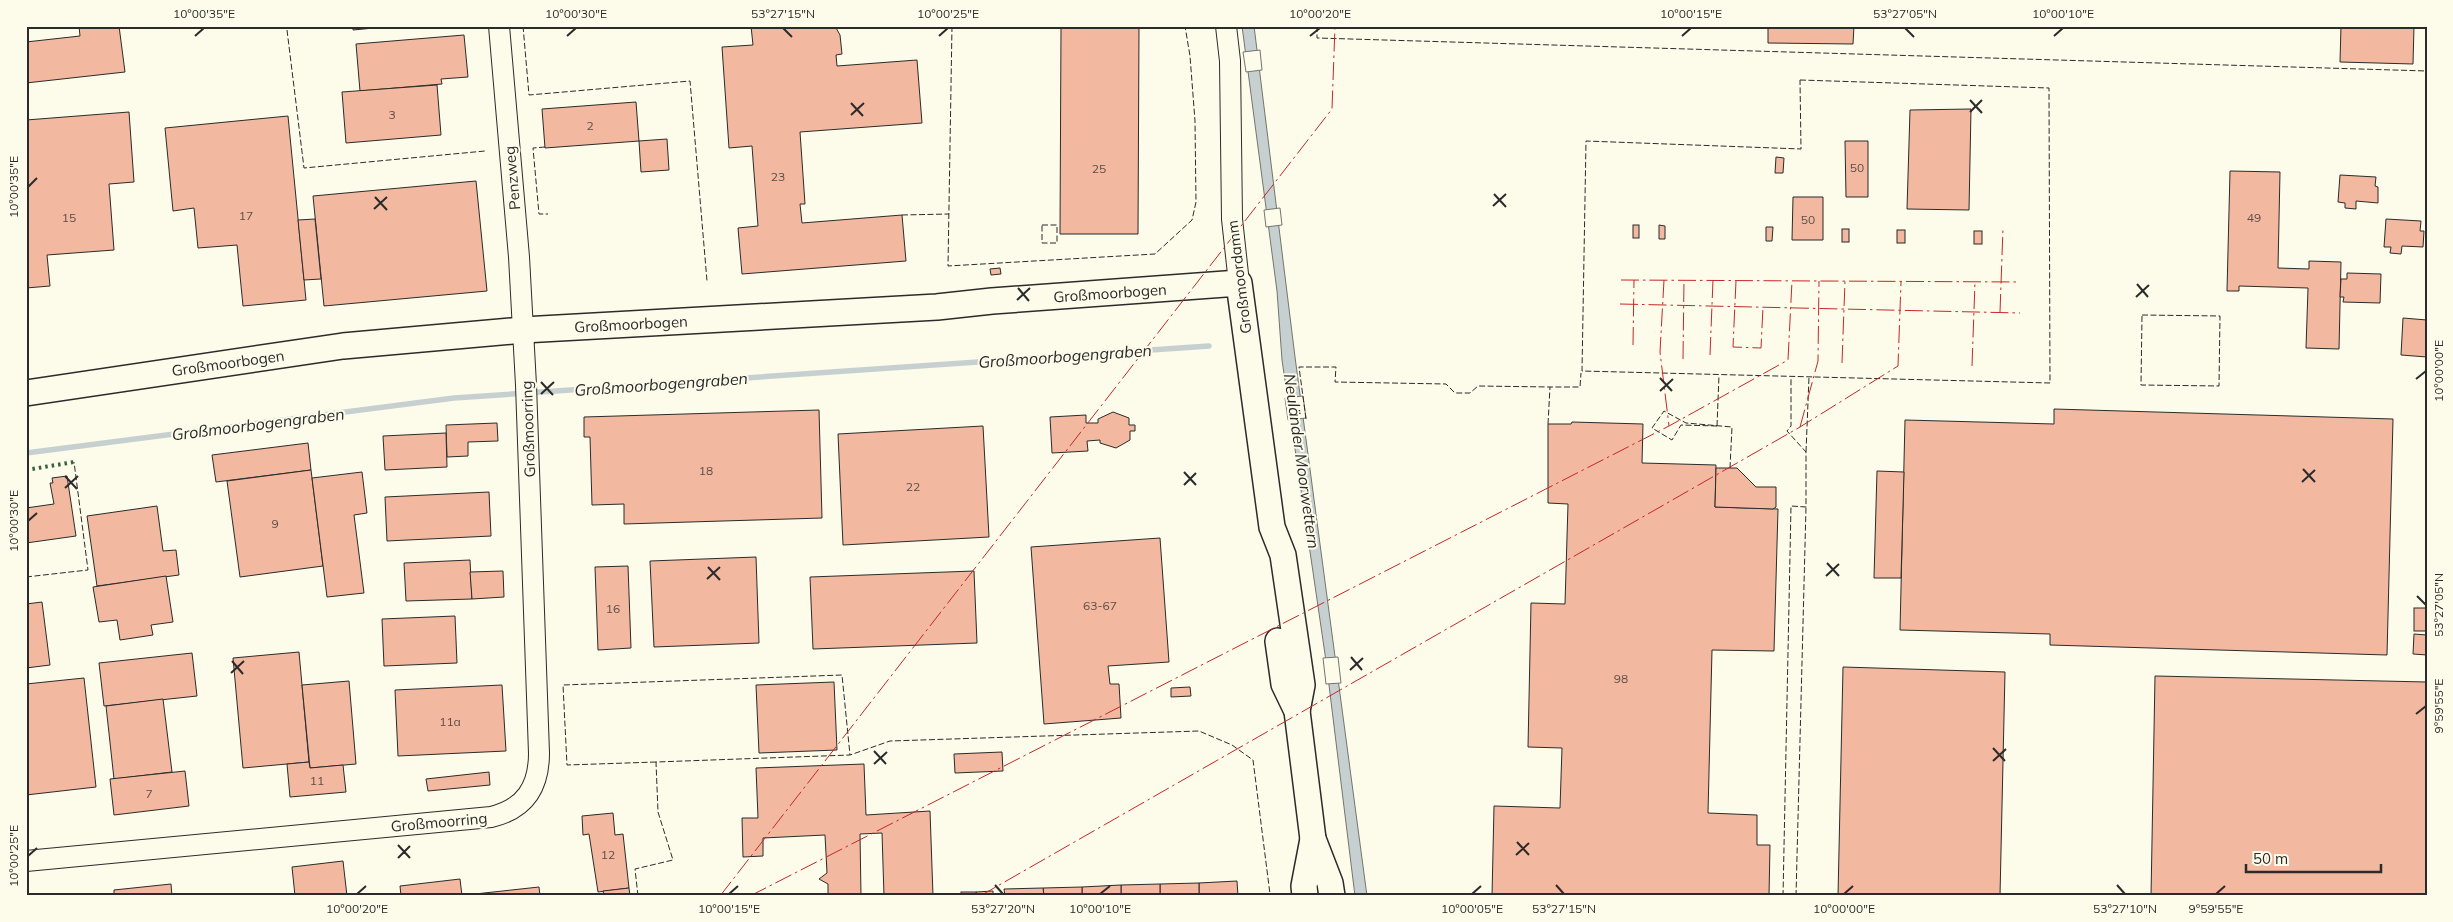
<svg xmlns="http://www.w3.org/2000/svg" width="2453" height="922" viewBox="0 0 2453 922" font-family="Mulish,sans-serif">
  <rect width="100%" height="100%" fill="#fdfbea"/>
  <!-- water -->
  <path fill="#c7d0d0" stroke="#74746e" d="M 1242,26 L 1254,26 L 1295,357 L 1367,896 L 1355,896 L 1326,661 L 1282,360 L 1277,291 Z"/>
  <!-- pier -->
  <g fill="#fdfbea" stroke="#74746e">
    <path d="M 1260,50 L 1262,70 L 1246,72 L 1243,52 Z"/>
    <path d="M 1280,208 L 1282,225 L 1266,227 L 1264,210 Z"/>
    <path d="M 1303,396 L 1306,418 L 1288,420 L 1285,398 Z"/>
    <path d="M 1338,657 L 1341,683 L 1326,684 L 1323,658 Z"/>
  </g>
  <g fill="none" stroke-linecap="round" stroke-linejoin="round">
    <!-- stream -->
    <path stroke="#c7d0d0" stroke-width="5.5" d="M 26,453 L 454,398 L 1209,346"/>
  </g>
  <!-- building -->
  <g fill="#f2b8a0" stroke="#2b2b2b">
    <path d="M 79,26 L 119,26 L 125,72 L 26,83 L 26,42 L 80,36 Z"/>
    <path d="M 353,26 L 395,26 L 353,30 Z"/>
    <path d="M 751,26 L 835,26 L 840,35 L 842,54 L 836,55 L 837,66 L 917,60 L 922,123 L 800,132 L 805,204 L 800,204 L 802,223 L 902,215 L 906,261 L 742,274 L 738,228 L 758,226 L 752,146 L 729,148 L 722,47 L 753,45 Z"/>
    <path d="M 1061,26 L 1139,26 L 1138,234 L 1060,234 Z"/>
    <path d="M 1768,26 L 1854,26 L 1853,44 L 1768,43 Z"/>
    <path d="M 2341,26 L 2414,26 L 2413,64 L 2340,62 Z"/>
    <path d="M 464,35 L 468,77 L 441,79 L 442,84 L 360,91 L 356,44 Z"/>
    <path d="M 437,85 L 441,135 L 346,143 L 342,92 Z"/>
    <path d="M 636,102 L 639,141 L 545,148 L 542,109 Z"/>
    <path d="M 1971,109 L 1969,210 L 1907,209 L 1910,110 Z"/>
    <path d="M 129,112 L 134,182 L 109,184 L 114,250 L 47,255 L 50,286 L 26,288 L 26,120 Z"/>
    <path d="M 288,116 L 306,300 L 243,306 L 237,245 L 198,248 L 194,208 L 173,211 L 165,128 Z"/>
    <path d="M 667,139 L 669,170 L 641,172 L 639,141 Z"/>
    <path d="M 1845,141 L 1868,141 L 1868,197 L 1846,197 Z"/>
    <path d="M 1776,157 L 1784,158 L 1783,173 L 1775,173 Z"/>
    <path d="M 2230,171 L 2280,172 L 2278,268 L 2309,269 L 2309,261 L 2341,262 L 2339,349 L 2306,348 L 2308,288 L 2239,286 L 2239,291 L 2227,291 Z"/>
    <path d="M 2340,175 L 2376,177 L 2375,186 L 2378,187 L 2378,203 L 2356,201 L 2356,209 L 2345,208 L 2345,203 L 2338,202 Z"/>
    <path d="M 476,181 L 487,291 L 324,306 L 313,196 Z"/>
    <path d="M 1793,197 L 1823,197 L 1823,240 L 1792,240 Z"/>
    <path d="M 315,219 L 321,279 L 304,280 L 298,220 Z"/>
    <path d="M 2386,219 L 2421,221 L 2420,231 L 2424,231 L 2423,247 L 2402,246 L 2401,254 L 2390,253 L 2391,247 L 2384,247 Z"/>
    <rect x="1633" y="225" width="6" height="13"/>
    <path d="M 1659,225 L 1665,226 L 1665,239 L 1659,239 Z"/>
    <path d="M 1766,227 L 1773,227 L 1772,241 L 1766,241 Z"/>
    <rect x="1842" y="229" width="7" height="13"/>
    <rect x="1897" y="230" width="8" height="13"/>
    <rect x="1974" y="231" width="8" height="13"/>
    <path d="M 1000,268 L 1001,274 L 991,275 L 990,269 Z"/>
    <path d="M 2347,273 L 2381,274 L 2380,303 L 2343,302 L 2344,297 L 2340,297 L 2341,279 L 2347,279 Z"/>
    <path d="M 2403,318 L 2427,320 L 2427,357 L 2401,355 Z"/>
    <path d="M 2054,409 L 2393,419 L 2387,655 L 2050,645 L 2050,634 L 1900,630 L 1905,420 L 2054,424 Z"/>
    <path d="M 819,410 L 822,518 L 624,524 L 624,504 L 592,505 L 590,437 L 584,437 L 584,417 Z"/>
    <path d="M 1113,412 L 1129,418 L 1129,425 L 1135,425 L 1135,431 L 1130,431 L 1130,440 L 1116,448 L 1100,443 L 1100,440 L 1087,441 L 1088,451 L 1052,453 L 1050,417 L 1086,415 L 1086,423 L 1098,423 L 1098,419 Z"/>
    <path d="M 1572,422 L 1643,424 L 1642,463 L 1716,465 L 1715,507 L 1778,509 L 1774,651 L 1712,650 L 1708,813 L 1757,815 L 1757,845 L 1770,845 L 1769,896 L 1492,896 L 1494,806 L 1560,808 L 1562,748 L 1528,747 L 1531,603 L 1565,604 L 1568,504 L 1548,503 L 1548,424 L 1571,424 Z"/>
    <path d="M 497,423 L 498,441 L 468,442 L 468,456 L 447,457 L 446,425 Z"/>
    <path d="M 983,426 L 989,537 L 843,545 L 838,434 Z"/>
    <path d="M 446,433 L 447,467 L 385,470 L 383,436 Z"/>
    <path d="M 308,443 L 311,470 L 216,482 L 212,455 Z"/>
    <path d="M 1716,468 L 1737,468 L 1756,487 L 1776,487 L 1776,507 L 1773,509 L 1715,507 Z"/>
    <path d="M 311,470 L 323,566 L 240,577 L 227,481 Z"/>
    <path d="M 1877,471 L 1904,472 L 1901,578 L 1874,578 Z"/>
    <path d="M 362,472 L 367,513 L 354,515 L 364,593 L 327,597 L 312,478 Z"/>
    <path d="M 67,476 L 76,536 L 26,543 L 26,508 L 54,504 L 50,483 L 53,483 L 52,478 Z"/>
    <path d="M 489,492 L 491,536 L 387,541 L 385,497 Z"/>
    <path d="M 157,506 L 163,551 L 176,550 L 179,575 L 97,586 L 87,516 Z"/>
    <path d="M 1160,538 L 1169,662 L 1108,666 L 1110,684 L 1119,684 L 1121,718 L 1044,724 L 1031,547 Z"/>
    <path d="M 756,557 L 759,643 L 654,647 L 650,561 Z"/>
    <path d="M 470,560 L 472,599 L 406,601 L 404,563 Z"/>
    <path d="M 628,566 L 631,648 L 598,650 L 595,567 Z"/>
    <path d="M 503,571 L 504,597 L 472,599 L 470,572 Z"/>
    <path d="M 974,571 L 977,643 L 813,649 L 810,577 Z"/>
    <path d="M 166,576 L 173,622 L 151,625 L 153,635 L 120,640 L 117,620 L 99,622 L 93,587 Z"/>
    <path d="M 42,602 L 50,665 L 26,668 L 26,604 Z"/>
    <rect x="2414" y="608" width="13" height="23"/>
    <path d="M 455,616 L 457,663 L 384,666 L 382,619 Z"/>
    <path d="M 2414,634 L 2427,635 L 2427,655 L 2413,654 Z"/>
    <path d="M 299,652 L 309,762 L 243,768 L 233,658 Z"/>
    <path d="M 192,653 L 197,696 L 104,706 L 99,663 Z"/>
    <path d="M 1843,667 L 2005,672 L 2000,896 L 1838,896 Z"/>
    <path d="M 2155,676 L 2427,682 L 2427,896 L 2151,896 Z"/>
    <path d="M 84,678 L 96,787 L 26,795 L 26,684 Z"/>
    <path d="M 349,681 L 356,764 L 310,768 L 302,685 Z"/>
    <path d="M 834,682 L 837,750 L 759,753 L 756,685 Z"/>
    <path d="M 502,685 L 506,751 L 398,756 L 395,690 Z"/>
    <path d="M 1190,687 L 1191,696 L 1171,697 L 1171,688 Z"/>
    <path d="M 163,699 L 172,772 L 114,779 L 106,706 Z"/>
    <path d="M 1002,752 L 1003,771 L 955,773 L 954,754 Z"/>
    <path d="M 309,762 L 310,768 L 343,765 L 346,792 L 290,797 L 287,764 Z"/>
    <path d="M 864,764 L 866,815 L 930,811 L 933,896 L 884,896 L 882,833 L 860,834 L 861,896 L 828,896 L 828,884 L 819,879 L 827,873 L 825,835 L 763,838 L 763,856 L 743,857 L 742,818 L 758,818 L 756,768 Z"/>
    <path d="M 185,771 L 189,806 L 114,815 L 110,779 Z"/>
    <path d="M 489,772 L 490,785 L 428,791 L 426,779 Z"/>
    <path d="M 613,813 L 615,835 L 623,834 L 629,888 L 598,892 L 589,834 L 583,835 L 582,816 Z"/>
    <path d="M 343,861 L 347,896 L 295,896 L 292,867 Z"/>
    <path d="M 460,879 L 462,896 L 401,896 L 400,886 Z"/>
    <path d="M 1237,881 L 1238,896 L 1199,896 L 1199,883 Z"/>
    <path d="M 1199,883 L 1199,896 L 1160,896 L 1160,884 Z"/>
    <path d="M 171,884 L 172,896 L 114,896 L 114,890 Z"/>
    <path d="M 1160,884 L 1160,896 L 1121,896 L 1121,885 Z"/>
    <path d="M 1121,885 L 1121,896 L 1082,896 L 1082,887 Z"/>
    <path d="M 539,887 L 540,896 L 475,896 L 475,894 Z"/>
    <path d="M 1082,887 L 1082,896 L 1044,896 L 1043,888 Z"/>
    <path d="M 629,888 L 630,896 L 604,895 L 603,891 Z"/>
    <path d="M 1043,888 L 1044,896 L 1005,896 L 1004,889 Z"/>
    <path d="M 993,891 L 993,896 L 976,896 L 976,892 Z"/>
    <rect x="961" y="892" width="15" height="4"/>
  </g>
  <g fill="none" stroke-linecap="round" stroke-linejoin="round">
    <!-- minor casing -->
    <g stroke="#2b2b2b" stroke-width="22">
      <g id="minor">
        <path d="M 1226,26 L 1230,61 L 1232,219 L 1239,283"/>
        <path d="M 26,861 L 491,817 C 525,809 539,787 539,753 L 526,385 L 519,257 L 499,26"/>
      </g>
    </g>
    <!-- major casing -->
    <g stroke="#2b2b2b" stroke-width="28">
      <g id="major">
        <path d="M 26,393 L 343,346 L 523,330 L 937,307 L 992,301 L 1239,283 L 1272,527 L 1283,555 L 1302,685 L 1297,711"/>
        <path d="M 1278,641 L 1284,684 L 1297,711 L 1313,839 L 1330,883 L 1332,896"/>
        <path d="M 1305,896 L 1304,886 L 1313,839"/>
      </g>
    </g>
    <!-- minor -->
    <use href="#minor" stroke="#fdfbea" stroke-width="20"/>
    <!-- major -->
    <use href="#major" stroke="#fdfbea" stroke-width="25"/>
    <!-- hedge -->
    <path stroke="#34623c" stroke-width="4" stroke-dasharray="2.5 4" stroke-linecap="butt" d="M 26,470 L 74,462"/>
    <!-- fence -->
    <g stroke="#2b2b2b" stroke-width="1" stroke-dasharray="6 2.5" stroke-linecap="butt">
      <path d="M 523,26 L 529,95 L 690,81 L 707,281"/>
      <path d="M 952,26 L 948,266 L 1155,254 L 1192,220 L 1196,202 L 1195,121 L 1190,56 L 1185,26"/>
      <path d="M 1317,26 L 1317,38 L 2427,71"/>
      <path d="M 287,30 L 304,168 L 485,151"/>
      <path d="M 1800,80 L 2049,88 L 2050,383 L 1582,371 L 1586,141 L 1801,149 Z"/>
      <path d="M 545,147 L 533,148 L 539,214 L 548,214"/>
      <path d="M 902,215 L 949,214"/>
      <rect x="1042" y="225" width="15" height="18"/>
      <path d="M 2142,315 L 2220,316 L 2219,386 L 2141,385 Z"/>
      <path d="M 1306,419 L 1299,367 L 1336,367 L 1335,382 L 1446,384 L 1455,393 L 1470,393 L 1478,386 L 1550,387"/>
      <path d="M 1548,424 L 1550,387 L 1580,387 L 1581,373"/>
      <path d="M 1717,426 L 1719,375"/>
      <path d="M 1717,426 L 1681,425 L 1672,440 L 1652,428 L 1664,411 L 1686,423 L 1732,427 L 1730,468"/>
      <path d="M 1806,452 L 1809,377"/>
      <path d="M 26,577 L 88,570 L 74,462"/>
      <path d="M 656,762 L 567,765 L 563,685 L 842,675 L 850,755"/>
      <path d="M 638,896 L 635,869 L 673,860 L 658,812 L 656,762 L 850,755 L 890,741 L 1199,731 L 1232,745 L 1253,760 L 1270,894 L 1261,896"/>
      <path d="M 1783,896 L 1791,506 L 1806,507 L 1806,452 L 1787,431 L 1791,426 L 1791,377"/>
      <path d="M 1796,896 L 1806,507"/>
    </g>
    <!-- power -->
    <g stroke="#c62828" stroke-width="1" stroke-dasharray="18 4 2.5 4" stroke-linecap="butt">
      <path d="M 1621,280 L 2020,282"/>
      <path d="M 1664,280 L 1660,352 L 1669,426"/>
      <path d="M 1736,281 L 1733,347 L 1761,348 L 1763,307"/>
      <path d="M 1620,304 L 2020,313"/>
      <path d="M 2000,312 L 2003,228"/>
      <path d="M 1633,345 L 1634,280"/>
      <path d="M 1710,355 L 1713,280"/>
      <path d="M 1683,359 L 1684,280"/>
      <path d="M 1842,363 L 1845,281"/>
      <path d="M 1972,366 L 1975,282"/>
      <path d="M 1800,427 L 1818,361 L 1819,281"/>
      <path d="M 720,896 L 1332,109 L 1335,26"/>
      <path d="M 750,896 L 1669,426 L 1788,360 L 1792,281"/>
      <path d="M 980,896 L 1800,427 L 1898,366 L 1901,282"/>
    </g>
  </g>
  <!-- ticks -->
  <path fill="none" stroke="#2b2b2b" stroke-width="2" d="M 783,28 L 792,37M 1905,28 L 1914,37M 195,36 L 204,28M 567,36 L 576,28M 939,36 L 948,28M 1310,36 L 1320,28M 1682,36 L 1691,28M 2054,36 L 2063,28M 1970,100 L 1982,113M 851,103 L 863,116M 1970,112 L 1982,100M 851,115 L 864,103M 28,187 L 37,178M 1494,194 L 1506,207M 375,197 L 387,210M 1493,206 L 1506,194M 374,209 L 387,197M 2137,284 L 2148,297M 1018,288 L 1029,301M 2136,297 L 2149,285M 1017,300 L 1030,288M 1660,378 L 1672,391M 2416,379 L 2426,371M 541,382 L 553,395M 1660,391 L 1673,379M 541,394 L 554,382M 2303,469 L 2315,482M 1184,472 L 1196,485M 65,476 L 77,489M 2302,482 L 2315,470M 1184,485 L 1196,473M 65,488 L 78,476M 28,521 L 37,513M 1827,563 L 1839,576M 708,567 L 720,580M 1826,576 L 1839,564M 707,579 L 720,567M 2417,596 L 2426,605M 1351,657 L 1362,670M 232,661 L 243,674M 1350,670 L 1363,658M 231,673 L 244,661M 2416,714 L 2426,706M 1993,748 L 2005,761M 874,751 L 886,764M 1993,761 L 2006,749M 874,764 L 887,752M 1517,842 L 1529,855M 398,845 L 410,858M 1516,855 L 1529,843M 28,856 L 37,848M 398,858 L 410,846M 995,885 L 1003,894M 1556,885 L 1564,894M 2117,885 L 2125,894M 357,894 L 366,886M 729,894 L 738,886M 1100,894 L 1110,886M 1472,894 L 1481,886M 1844,894 L 1853,886M 2216,894 L 2225,886"/>
  <g text-anchor="middle" dominant-baseline="central" stroke-width="4" stroke-linejoin="round" paint-order="stroke">
    <!-- number labels -->
    <g font-size="12" fill="#5d4e48">
      <text x="392" y="114">3</text>
      <text x="590" y="125">2</text>
      <text x="1857" y="167">50</text>
      <text x="1099" y="168">25</text>
      <text x="778" y="176">23</text>
      <text x="246" y="215">17</text>
      <text x="69" y="217">15</text>
      <text x="2254" y="217">49</text>
      <text x="1808" y="219">50</text>
      <text x="706" y="470">18</text>
      <text x="913" y="486">22</text>
      <text x="275" y="523">9</text>
      <text x="1100" y="605">63-67</text>
      <text x="613" y="608">16</text>
      <text x="1621" y="678">98</text>
      <text x="450" y="721">11a</text>
      <text x="317" y="780">11</text>
      <text x="149" y="793">7</text>
      <text x="608" y="854">12</text>
    </g>
    <!-- street labels -->
    <g font-size="15" fill="#2b2b2b" stroke="#fdfbea">
      <text transform="translate(512 178) rotate(-95)">Penzweg</text>
      <text transform="translate(1239 277) rotate(-97)">Großmoordamm</text>
      <text transform="translate(1110 293) rotate(-4)">Großmoorbogen</text>
      <text transform="translate(631 324) rotate(-3)">Großmoorbogen</text>
      <text transform="translate(228 363) rotate(-8)">Großmoorbogen</text>
      <text transform="translate(528 429) rotate(-92)">Großmoorring</text>
      <text transform="translate(439 822) rotate(-5)">Großmoorring</text>
    </g>
    <!-- water labels -->
    <g font-size="16" font-style="italic" fill="#2b2b2b" stroke="#fdfbea">
      <text transform="translate(1065 356) rotate(-4)">Großmoorbogengraben</text>
      <text transform="translate(661 384) rotate(-4)">Großmoorbogengraben</text>
      <text transform="translate(258 424) rotate(-7)">Großmoorbogengraben</text>
      <text transform="translate(1302 461) rotate(82)">Neuländer Moorwettern</text>
    </g>
  </g>
  <!-- border -->
  <rect width="2453" height="922" fill="none" stroke="#fdfbea" stroke-width="55"/>
  <!-- scale -->
  <path d="M2246 864v8h135v-8" fill="none" stroke="#2b2b2b" stroke-width="2.5"/>
  <text x="2253" y="864" font-size="15" fill="#2b2b2b" stroke="#fdfbea" stroke-width="4" paint-order="stroke">50 m</text>
  <rect x="28" y="28" width="2398" height="866" fill="none" stroke="#2b2b2b" stroke-width="2"/>
  <g font-size="12" text-anchor="middle" fill="#2b2b2b">
    <text x="204" y="18">10°00'35"E</text>
    <text x="576" y="18">10°00'30"E</text>
    <text x="783" y="18">53°27'15"N</text>
    <text x="948" y="18">10°00'25"E</text>
    <text x="1320" y="18">10°00'20"E</text>
    <text x="1691" y="18">10°00'15"E</text>
    <text x="1905" y="18">53°27'05"N</text>
    <text x="2063" y="18">10°00'10"E</text>
    <text transform="translate(14 187) rotate(-90)" y="4">10°00'35"E</text>
    <text transform="translate(2439 371) rotate(-90)" y="4">10°00'00"E</text>
    <text transform="translate(14 521) rotate(-90)" y="4">10°00'30"E</text>
    <text transform="translate(2439 605) rotate(-90)" y="4">53°27'05"N</text>
    <text transform="translate(2439 706) rotate(-90)" y="4">9°59'55"E</text>
    <text transform="translate(14 856) rotate(-90)" y="4">10°00'25"E</text>
    <text x="357" y="913">10°00'20"E</text>
    <text x="729" y="913">10°00'15"E</text>
    <text x="1003" y="913">53°27'20"N</text>
    <text x="1100" y="913">10°00'10"E</text>
    <text x="1472" y="913">10°00'05"E</text>
    <text x="1564" y="913">53°27'15"N</text>
    <text x="1844" y="913">10°00'00"E</text>
    <text x="2125" y="913">53°27'10"N</text>
    <text x="2216" y="913">9°59'55"E</text>
  </g>
</svg>
